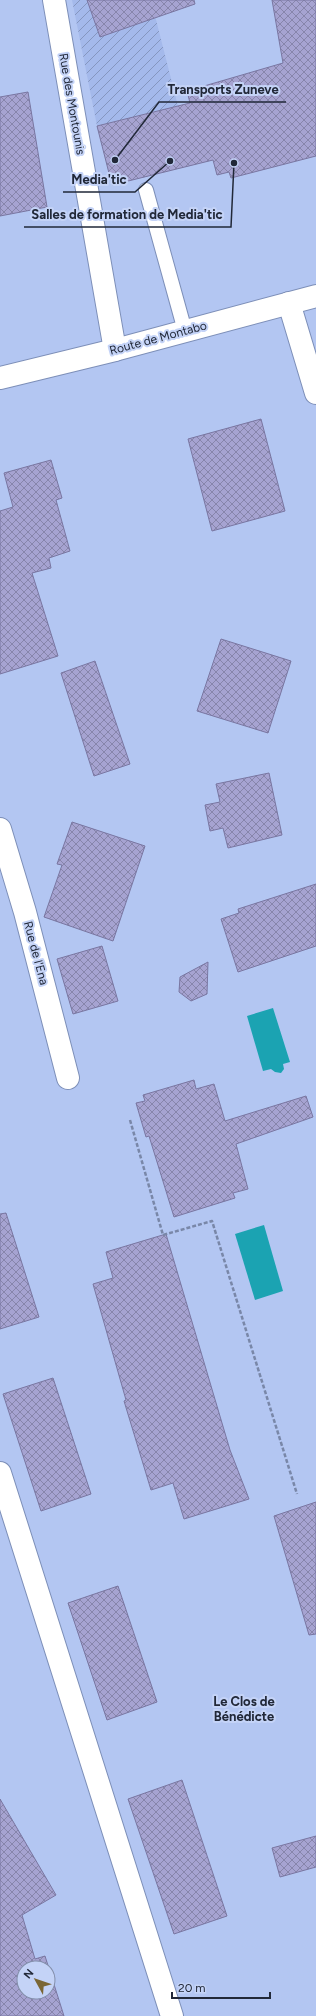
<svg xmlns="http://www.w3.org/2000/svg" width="316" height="2016" viewBox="0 0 316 2016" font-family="Figtree,sans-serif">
  <defs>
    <pattern id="industrial-furrows" width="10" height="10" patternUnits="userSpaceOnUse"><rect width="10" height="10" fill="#a4b9eb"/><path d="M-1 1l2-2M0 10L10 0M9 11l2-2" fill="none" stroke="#8596bf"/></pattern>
    <pattern id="building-cross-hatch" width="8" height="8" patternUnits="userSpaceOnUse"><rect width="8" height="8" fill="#a6a3d1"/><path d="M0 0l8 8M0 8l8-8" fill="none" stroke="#8785ab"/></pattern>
  </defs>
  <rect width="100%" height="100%" fill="#b3c6f2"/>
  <!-- industrial -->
  <path fill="url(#industrial-furrows)" d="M 72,0 L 151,0 L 178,106 L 97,126 Z"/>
  <!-- water -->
  <g fill="#1ba3b2">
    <path d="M 273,1008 L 290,1062 L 283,1064 L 284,1069 L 281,1073 L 275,1072 L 271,1069 L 263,1071 L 247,1016 Z"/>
    <path d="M 264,1225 L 283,1291 L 255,1300 L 235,1234 Z"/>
  </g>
  <!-- building -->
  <g fill="url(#building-cross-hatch)" stroke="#7976a1" fill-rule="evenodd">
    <path d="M 87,0 L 194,0 L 195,4 L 100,37 Z"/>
    <path d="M 272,0 L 316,0 L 316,156 L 231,178 L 229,172 L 217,175 L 213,160 L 112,185 L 97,126 L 190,103 L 187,91 L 283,63 Z"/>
    <path d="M 28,92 L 47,207 L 0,216 L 0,97 Z"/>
    <path d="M 261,419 L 285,511 L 212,531 L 188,439 Z"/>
    <path d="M 51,460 L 62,498 L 56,500 L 70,551 L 49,558 L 51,568 L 32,573 L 58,656 L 0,674 L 0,511 L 13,507 L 4,473 Z"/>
    <path d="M 221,639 L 291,661 L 268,733 L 197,711 Z"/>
    <path d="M 95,661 L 130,764 L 94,776 L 61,673 Z"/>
    <path d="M 269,773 L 282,835 L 228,848 L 223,828 L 210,831 L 205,805 L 220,802 L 216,784 Z"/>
    <path d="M 72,822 L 145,846 L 113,941 L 44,917 L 62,865 L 57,864 Z"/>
    <path d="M 316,884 L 316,946 L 238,972 L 221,919 L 239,913 L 238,909 Z"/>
    <path d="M 102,946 L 118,1001 L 73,1014 L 57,959 Z"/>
    <path d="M 208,962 L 207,994 L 191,1001 L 179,992 L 180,977 Z"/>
    <path d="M 194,1080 L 196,1089 L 214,1084 L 225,1121 L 306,1096 L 313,1117 L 236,1144 L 248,1189 L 233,1193 L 235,1198 L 174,1217 L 149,1136 L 146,1137 L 136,1103 L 145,1101 L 143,1095 Z"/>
    <path d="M 6,1213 L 39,1317 L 0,1329 L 0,1214 Z"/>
    <path d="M 166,1234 L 230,1450 L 249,1499 L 184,1519 L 173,1483 L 151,1490 L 124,1401 L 126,1400 L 93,1284 L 113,1278 L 106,1252 Z"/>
    <path d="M 53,1378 L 91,1494 L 41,1511 L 3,1394 Z"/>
    <path d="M 316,1502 L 316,1634 L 309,1635 L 274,1516 Z"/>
    <path d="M 118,1586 L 157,1702 L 107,1720 L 68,1603 Z"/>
    <path d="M 182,1780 L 227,1916 L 174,1934 L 128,1799 Z"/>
    <path d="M 0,1799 L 56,1895 L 22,1915 L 35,1959 L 45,1956 L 64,2016 L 0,2016 ZM 24,1968 L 48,1968 L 48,1992 L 24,1992 Z"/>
    <path d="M 316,1836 L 316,1867 L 280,1877 L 272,1848 Z"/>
  </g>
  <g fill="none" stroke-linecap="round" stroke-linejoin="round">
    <!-- lane casing -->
    <g stroke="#7d8fb8" stroke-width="16">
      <path id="lane" d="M 146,190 L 185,331"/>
    </g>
    <!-- street casing -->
    <g stroke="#7d8fb8" stroke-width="24">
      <g id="street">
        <path d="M 54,0 L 115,350"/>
        <path d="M 289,303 L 316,393"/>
        <path d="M 0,829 L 25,912 L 68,1078"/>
        <path d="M 0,1473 L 172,2016"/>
      </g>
    </g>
    <!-- secondary casing -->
    <g stroke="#7d8fb8" stroke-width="24">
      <path id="secondary" d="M 0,378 L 115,350 L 316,296"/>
    </g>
    <!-- path -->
    <path stroke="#7987a8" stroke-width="2.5" stroke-dasharray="4 2" stroke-linecap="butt" d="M 130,1120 L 163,1235 L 212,1221 L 297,1494"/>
    <!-- lane -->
    <use href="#lane" stroke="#fff" stroke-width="14"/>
    <!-- street -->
    <use href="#street" stroke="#fff" stroke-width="22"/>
    <!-- secondary -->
    <use href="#secondary" stroke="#fff" stroke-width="22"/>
  </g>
  <g text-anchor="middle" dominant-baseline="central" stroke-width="4" stroke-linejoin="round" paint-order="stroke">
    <!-- street labels -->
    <g font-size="12" fill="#212838" stroke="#c4d3f7">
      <text transform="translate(72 104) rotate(80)">Rue des Montounis</text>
      <text transform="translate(158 338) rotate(-15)">Route de Montabo</text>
      <text transform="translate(36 953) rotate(75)">Rue de l'Ena</text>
    </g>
    <!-- neighbourhood labels -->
    <g font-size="13" font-weight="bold" fill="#212838" stroke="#c4d3f7">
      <text x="244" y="1701">Le Clos de<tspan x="244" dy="15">Bénédicte</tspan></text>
    </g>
  </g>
  <!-- callouts -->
  <path fill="none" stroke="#212838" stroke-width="1.5" d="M115 160L159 102H286M170 161L135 192H63M234 163L231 227H24"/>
  <g fill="#212838" stroke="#c4d3f7" stroke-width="1.5">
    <circle cx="115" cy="160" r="4"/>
    <circle cx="170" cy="161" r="4"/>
    <circle cx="234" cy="163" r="4"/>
  </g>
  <g font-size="13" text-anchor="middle" font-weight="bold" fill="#212838" stroke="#c4d3f7" stroke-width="4" stroke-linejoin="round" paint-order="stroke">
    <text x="223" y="94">Transports Zuneve</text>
    <text x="99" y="184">Media'tic</text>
    <text x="127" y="219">Salles de formation de Media'tic</text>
  </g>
  <!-- north arrow -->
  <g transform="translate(36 1980) rotate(310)"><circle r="19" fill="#c4d3f7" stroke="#838fab"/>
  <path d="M0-3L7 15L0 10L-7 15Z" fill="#7a6635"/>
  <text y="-6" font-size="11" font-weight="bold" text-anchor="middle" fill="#212838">N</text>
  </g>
  <!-- scale -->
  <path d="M172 1992v6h98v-6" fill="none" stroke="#212838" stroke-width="2"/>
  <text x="178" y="1992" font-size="12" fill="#212838" stroke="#c4d3f7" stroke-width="3" paint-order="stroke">20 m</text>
</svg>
